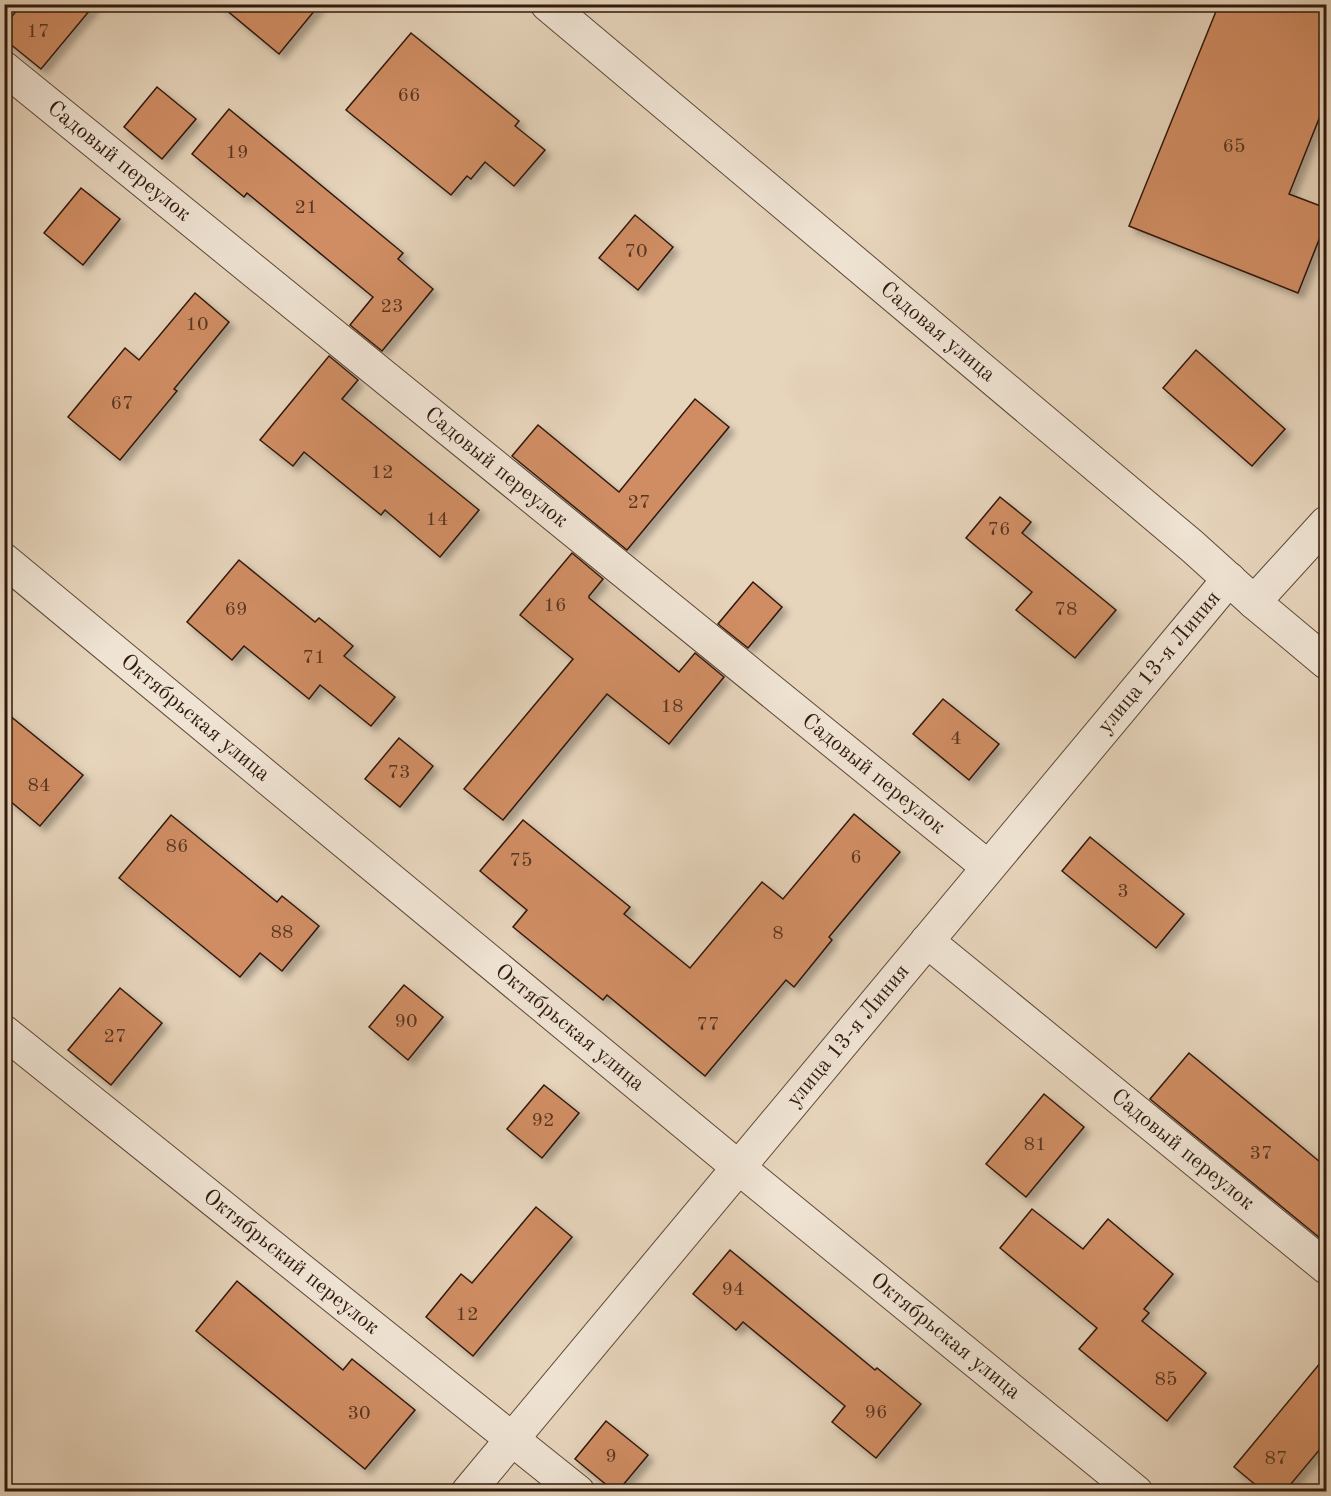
<svg xmlns="http://www.w3.org/2000/svg" width="1331" height="1496" viewBox="0 0 1331 1496" font-family="'Old Standard TT',serif">
  <defs>
    <filter id="shadow"><feDropShadow dx="5.5" dy="5.5" stdDeviation="3" flood-color="#0004"/></filter>
  </defs>
  <rect width="100%" height="100%" fill="#e6d4bb"/>
  <filter id="stains"><feTurbulence type="fractalNoise" baseFrequency=".00333" numOctaves="4"/><feColorMatrix values="0 0 0 0 .2 0 0 0 0 .09 0 0 0 0 .02 0 0 0 .5 -.17"/></filter>
  <radialGradient id="worn" r=".72"><stop offset=".6" stop-color="#630" stop-opacity="0"/><stop offset="1" stop-color="#630" stop-opacity=".3"/></radialGradient>
  <!-- building -->
  <g fill="#d08d63" stroke="#30190d" stroke-width="1.5" filter="url(#shadow)">
    <path d="M 22,4 L 95,4 L 41,69 L 4,39 L 4,26 Z"/>
    <path d="M 219,4 L 320,4 L 279,54 Z"/>
    <path d="M 1219,4 L 1326,4 L 1326,101 L 1289,194 L 1326,208 L 1326,222 L 1298,293 L 1129,226 Z"/>
    <path d="M 411,33 L 519,121 L 515,126 L 545,150 L 514,186 L 485,162 L 471,179 L 467,176 L 451,195 L 346,110 Z"/>
    <path d="M 157,87 L 196,119 L 162,159 L 124,127 Z"/>
    <path d="M 229,109 L 403,253 L 398,259 L 433,289 L 382,351 L 350,325 L 373,297 L 247,193 L 244,197 L 192,154 Z"/>
    <path d="M 81,188 L 120,219 L 83,265 L 44,233 Z"/>
    <path d="M 635,215 L 673,247 L 638,290 L 599,258 Z"/>
    <path d="M 195,293 L 229,322 L 174,389 L 177,391 L 120,460 L 68,417 L 125,348 L 139,360 Z"/>
    <path d="M 1196,350 L 1285,429 L 1252,466 L 1163,388 Z"/>
    <path d="M 329,356 L 358,380 L 342,399 L 479,510 L 440,557 L 385,510 L 381,515 L 304,452 L 293,466 L 260,440 Z"/>
    <path d="M 695,399 L 729,427 L 627,550 L 512,456 L 538,425 L 619,492 Z"/>
    <path d="M 1000,497 L 1031,522 L 1022,533 L 1116,610 L 1075,658 L 1016,610 L 1032,592 L 966,538 Z"/>
    <path d="M 572,553 L 603,579 L 589,596 L 589,598 L 679,672 L 695,653 L 724,677 L 669,744 L 607,694 L 503,820 L 464,789 L 573,659 L 520,615 Z"/>
    <path d="M 239,560 L 315,622 L 319,618 L 353,646 L 344,656 L 395,697 L 371,726 L 320,685 L 309,699 L 244,646 L 232,660 L 187,622 Z"/>
    <path d="M 753,582 L 782,607 L 748,648 L 718,624 Z"/>
    <path d="M 943,699 L 999,744 L 969,780 L 913,734 Z"/>
    <path d="M 4,711 L 83,775 L 40,826 L 4,796 Z"/>
    <path d="M 399,738 L 433,766 L 400,807 L 365,779 Z"/>
    <path d="M 854,814 L 900,852 L 829,937 L 832,940 L 794,987 L 786,980 L 705,1076 L 607,995 L 603,1000 L 513,927 L 527,910 L 480,871 L 523,820 L 630,907 L 624,914 L 690,968 L 762,882 L 783,899 Z"/>
    <path d="M 171,815 L 277,902 L 282,896 L 319,926 L 282,971 L 260,953 L 240,977 L 119,878 Z"/>
    <path d="M 1090,837 L 1184,914 L 1156,948 L 1062,871 Z"/>
    <path d="M 404,985 L 443,1017 L 408,1060 L 369,1027 Z"/>
    <path d="M 120,988 L 162,1023 L 111,1085 L 68,1050 Z"/>
    <path d="M 1189,1053 L 1326,1167 L 1326,1243 L 1150,1099 Z"/>
    <path d="M 544,1085 L 579,1113 L 542,1158 L 507,1129 Z"/>
    <path d="M 1044,1094 L 1084,1127 L 1026,1197 L 986,1164 Z"/>
    <path d="M 536,1207 L 572,1237 L 473,1356 L 426,1317 L 461,1274 L 472,1283 Z"/>
    <path d="M 1032,1209 L 1083,1249 L 1108,1219 L 1173,1274 L 1144,1309 L 1149,1313 L 1142,1321 L 1206,1373 L 1167,1421 L 1079,1349 L 1097,1328 L 1000,1248 Z"/>
    <path d="M 730,1250 L 875,1370 L 877,1368 L 921,1404 L 876,1458 L 832,1422 L 845,1406 L 743,1322 L 736,1330 L 693,1294 Z"/>
    <path d="M 237,1281 L 343,1370 L 352,1359 L 415,1410 L 365,1469 L 196,1331 Z"/>
    <path d="M 1326,1356 L 1326,1442 L 1285,1491 L 1263,1491 L 1234,1467 Z"/>
    <path d="M 606,1421 L 648,1455 L 618,1491 L 614,1491 L 575,1459 Z"/>
  </g>
  <g fill="none" stroke-linecap="round" stroke-linejoin="round">
    <!-- minor casing -->
    <g stroke="#5e4838" stroke-width="35">
      <g id="minor">
        <path id="s1" d="M 547,4 L 1192,546 L 1254,602 L 1326,662"/>
        <path id="s2" d="M 4,68 L 988,867"/>
        <path id="s3" d="M 4,560 L 738,1167 L 1136,1492"/>
        <path d="M 1254,602 L 1326,523"/>
        <path id="s4" d="M 927,941 L 1326,1267"/>
        <path id="s5" d="M 4,1032 L 578,1492"/>
        <path id="s6" d="M 468,1492 L 1229,579"/>
      </g>
    </g>
    <!-- minor -->
    <use href="#minor" stroke="#efe3d3" stroke-width="33"/>
  </g>
  <g text-anchor="middle" dominant-baseline="central" stroke-width="4.5" stroke-linejoin="round" paint-order="stroke">
    <!-- number labels -->
    <g font-size="20" fill="#583622">
      <text x="38" y="32">17</text>
      <text x="409" y="96">66</text>
      <text x="1234" y="147">65</text>
      <text x="237" y="153">19</text>
      <text x="306" y="208">21</text>
      <text x="636" y="252">70</text>
      <text x="392" y="307">23</text>
      <text x="197" y="325">10</text>
      <text x="122" y="404">67</text>
      <text x="382" y="473">12</text>
      <text x="639" y="503">27</text>
      <text x="437" y="520">14</text>
      <text x="999" y="530">76</text>
      <text x="555" y="606">16</text>
      <text x="236" y="610">69</text>
      <text x="1066" y="610">78</text>
      <text x="314" y="658">71</text>
      <text x="672" y="707">18</text>
      <text x="956" y="739">4</text>
      <text x="399" y="773">73</text>
      <text x="39" y="786">84</text>
      <text x="177" y="847">86</text>
      <text x="856" y="858">6</text>
      <text x="521" y="861">75</text>
      <text x="1123" y="892">3</text>
      <text x="282" y="933">88</text>
      <text x="778" y="934">8</text>
      <text x="406" y="1022">90</text>
      <text x="708" y="1025">77</text>
      <text x="115" y="1037">27</text>
      <text x="543" y="1121">92</text>
      <text x="1035" y="1145">81</text>
      <text x="1261" y="1154">37</text>
      <text x="733" y="1290">94</text>
      <text x="467" y="1315">12</text>
      <text x="1166" y="1380">85</text>
      <text x="876" y="1413">96</text>
      <text x="359" y="1414">30</text>
      <text x="611" y="1457">9</text>
      <text x="1276" y="1459">87</text>
    </g>
    <!-- street labels -->
    <g font-size="22" fill="#30190d" stroke="#efe3d3">
      <text stroke="none"><textPath href="#s2" startOffset="148">Садовый переулок</textPath></text>
      <text stroke="none"><textPath href="#s1" startOffset="510">Садовая улица</textPath></text>
      <text stroke="none"><textPath href="#s2" startOffset="634">Садовый переулок</textPath></text>
      <text stroke="none"><textPath href="#s6" startOffset="1080">улица 13-я Линия</textPath></text>
      <text stroke="none"><textPath href="#s3" startOffset="248">Октябрьская улица</textPath></text>
      <text stroke="none"><textPath href="#s2" startOffset="1120">Садовый переулок</textPath></text>
      <text stroke="none"><textPath href="#s3" startOffset="734">Октябрьская улица</textPath></text>
      <text stroke="none"><textPath href="#s6" startOffset="594">улица 13-я Линия</textPath></text>
      <text stroke="none"><textPath href="#s4" startOffset="330">Садовый переулок</textPath></text>
      <text stroke="none"><textPath href="#s5" startOffset="368">Октябрьский переулок</textPath></text>
      <text stroke="none"><textPath href="#s3" startOffset="1220">Октябрьская улица</textPath></text>
    </g>
  </g>
  <!-- margin -->
  <rect width="1331" height="1496" fill="none" stroke="#e6d4bb" stroke-width="24"/>
  <rect x="6" y="6" width="1319" height="1484" fill="none" stroke="#30190d" stroke-width="3"/>
  <rect x="12" y="12" width="1307" height="1472" fill="none" stroke="#30190d" stroke-width="1.5"/>
  <rect width="100%" height="100%" filter="url(#stains)"/>
  <rect width="100%" height="100%" fill="url(#worn)"/>
</svg>
